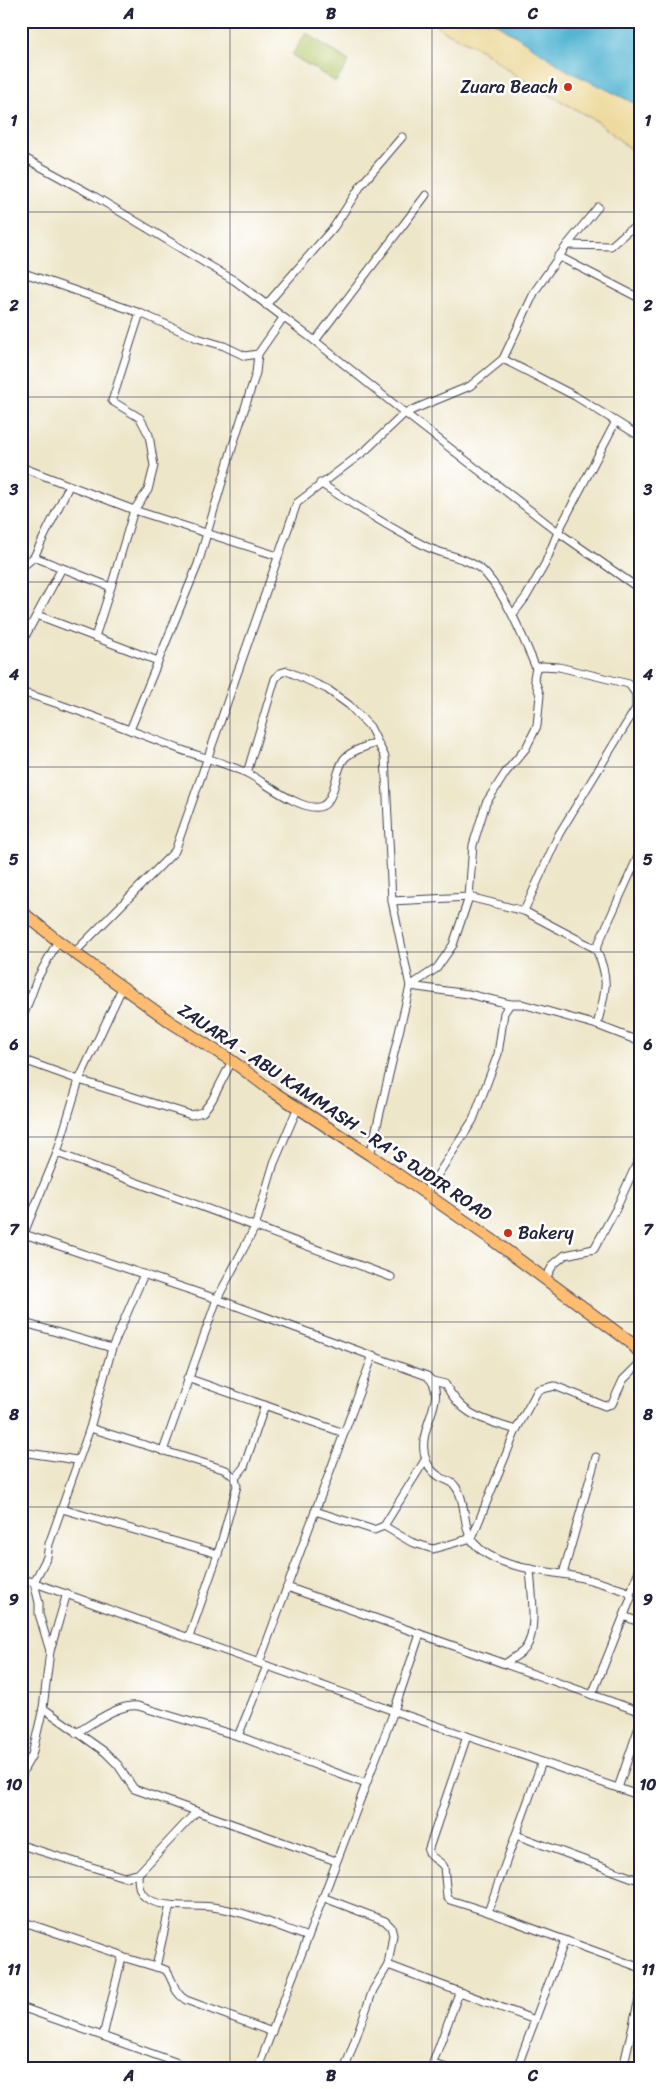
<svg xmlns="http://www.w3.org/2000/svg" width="662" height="2089" viewBox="0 0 662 2089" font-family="Sriracha,sans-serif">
  <rect width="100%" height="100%" fill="#fff"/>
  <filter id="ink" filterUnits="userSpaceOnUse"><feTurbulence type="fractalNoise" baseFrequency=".02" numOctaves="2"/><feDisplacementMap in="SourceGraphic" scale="10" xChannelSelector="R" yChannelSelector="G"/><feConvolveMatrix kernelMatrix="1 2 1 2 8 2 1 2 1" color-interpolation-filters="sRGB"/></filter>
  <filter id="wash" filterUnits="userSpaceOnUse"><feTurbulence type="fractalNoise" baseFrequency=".0096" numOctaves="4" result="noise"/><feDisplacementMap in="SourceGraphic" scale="20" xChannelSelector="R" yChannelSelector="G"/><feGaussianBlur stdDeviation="1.12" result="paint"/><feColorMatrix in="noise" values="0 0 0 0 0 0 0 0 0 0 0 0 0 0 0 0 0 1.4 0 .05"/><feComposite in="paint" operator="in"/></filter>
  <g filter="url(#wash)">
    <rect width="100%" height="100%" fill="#eee6c9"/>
    <!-- green -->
    <path fill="#b5c76a" stroke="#6c7452" d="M 306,33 L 349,61 L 336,82 L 292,55 Z"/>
    <!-- sand -->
    <path fill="#eeda9e" stroke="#887e6c" d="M 433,21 L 492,21 L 566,68 L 641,107 L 641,158 L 598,122 L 515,75 L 482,50 L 444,31 Z"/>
    <!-- water -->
    <path fill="#53b5d2" stroke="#3a6c86" d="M 494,21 L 641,21 L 641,106 L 568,71 Z"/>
  </g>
  <g filter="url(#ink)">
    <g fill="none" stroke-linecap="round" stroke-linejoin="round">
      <!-- street casing -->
      <g stroke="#413f50" stroke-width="9">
        <g id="street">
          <path d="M 21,156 L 94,196 L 235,281 L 315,341 L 405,413 L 558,532 L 641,590"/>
          <path d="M 567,245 L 611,246 L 628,231 L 641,225"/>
          <path d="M 558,256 L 641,299"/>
          <path d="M 21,272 L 140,313 L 197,338 L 224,346 L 245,356 L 258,354 L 283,318"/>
          <path d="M 266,305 L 334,227 L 362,184 L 402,137"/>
          <path d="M 315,341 L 426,195"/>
          <path d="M 503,359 L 575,396 L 641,437"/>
          <path d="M 21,467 L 134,510 L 278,556"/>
          <path d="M 320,483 C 355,506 389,527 425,546 C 444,556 471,557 486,574 C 509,601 522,636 536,668 L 534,678 L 540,695 L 537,726 L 526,748 L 506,772 L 486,803 L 473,845 L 469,897 L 453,945 L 437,968 L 410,986 L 468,994 L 510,1004 L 522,1004 L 597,1025 L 641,1042"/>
          <path d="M 34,557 L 111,587 L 134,510 L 148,490 L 154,466 L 149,435 L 140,418 L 112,401 L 140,313"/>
          <path d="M 21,568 L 34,557 L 69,486"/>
          <path d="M 513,614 L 526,597 L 545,564 L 558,532 L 615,423"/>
          <path d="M 37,615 L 158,661"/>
          <path d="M 95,637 L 111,587"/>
          <path d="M 21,644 L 62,568"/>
          <path d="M 21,692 C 75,708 127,729 179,749 C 201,757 225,763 247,773 C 263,781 304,814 322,806 C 335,801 335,771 344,759 C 351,750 367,747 377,742"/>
          <path d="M 130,730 L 198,564 L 233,445 L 256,373 L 258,354"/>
          <path d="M 247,773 L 275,679 L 280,673 L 287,671 L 327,689 L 349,705 L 370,727 L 385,757 L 392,901 L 410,986 L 370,1155"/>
          <path d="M 392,901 L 469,897 L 524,911 L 596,949 L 641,850"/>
          <path d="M 524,911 L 559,834 L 636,708 L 636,694 L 629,684 L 559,667 L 542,666 L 536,668"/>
          <path d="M 596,949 C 611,981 605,993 597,1025"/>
          <path d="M 74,953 L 175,851 L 297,503 L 366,450 L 405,413 L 470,386 L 503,359 L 535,291 L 567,245 L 598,207"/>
          <path d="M 21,1022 L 38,977 L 58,941"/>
          <path d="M 21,1059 L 79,1080 L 191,1115 L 203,1112 L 212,1100 L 232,1061"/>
          <path d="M 57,1153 L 391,1277"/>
          <path d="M 426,1193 L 473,1120 L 498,1054 L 504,1013 L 510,1004"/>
          <path d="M 21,1233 L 217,1299 L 427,1376 C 447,1393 426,1418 424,1440 C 422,1456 428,1471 442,1478 C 447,1481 452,1481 455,1486 C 467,1500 462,1529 474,1543 C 497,1570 546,1570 578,1577 C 594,1580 610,1586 626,1591 L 630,1594 L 631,1598 L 592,1695"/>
          <path d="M 21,1243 L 24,1233 L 57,1153 L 79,1080 L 123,986"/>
          <path d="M 546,1278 L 553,1265 L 565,1255 L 594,1249 L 616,1209 L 641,1154"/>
          <path d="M 21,1322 L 112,1348 L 144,1274"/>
          <path d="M 187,1378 L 344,1433"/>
          <path d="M 433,1381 L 445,1384 C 463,1417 482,1419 516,1430"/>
          <path d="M 90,1428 L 226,1470 L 235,1478 L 237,1486 L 218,1554"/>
          <path d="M 163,1451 L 217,1299 L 255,1227 L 274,1163 L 298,1107"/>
          <path d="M 21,1452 L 77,1460"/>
          <path d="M 235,1478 L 244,1467 L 265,1405"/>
          <path d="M 62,1509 L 218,1554 L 189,1637"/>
          <path d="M 315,1511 L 374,1530 L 384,1526 L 425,1460"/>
          <path d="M 384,1526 L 411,1542 L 433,1549 L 472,1538"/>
          <path d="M 472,1538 L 516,1430 L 538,1390 L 555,1386 L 605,1406 L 612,1404 L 623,1380 L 641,1362"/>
          <path d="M 563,1574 L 596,1457"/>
          <path d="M 21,1578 L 394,1711 L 641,1796"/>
          <path d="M 287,1587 L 641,1712"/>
          <path d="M 630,1594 L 641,1565"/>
          <path d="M 624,1616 L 641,1623"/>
          <path d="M 50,1651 L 67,1593"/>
          <path d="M 259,1663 L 373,1355"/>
          <path d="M 505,1664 C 511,1659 519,1655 524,1650 C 539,1634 531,1589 530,1569"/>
          <path d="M 43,1708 L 105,1752 L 118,1765 L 134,1789 L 336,1861"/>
          <path d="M 76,1733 C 93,1723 120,1703 138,1706 L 238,1736 L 366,1784"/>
          <path d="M 238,1736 L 267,1666"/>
          <path d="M 467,1736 L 428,1851 C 431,1859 440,1860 444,1867 L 447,1897 L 450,1900 L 488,1912 L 641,1968"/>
          <path d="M 21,1781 L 23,1771 L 32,1755 L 43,1708 L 50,1651 L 39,1614 L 39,1603 L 34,1582 L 47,1557 L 49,1544 L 90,1428 L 112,1348"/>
          <path d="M 618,1788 L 641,1721"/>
          <path d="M 516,1835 L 641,1881"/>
          <path d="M 21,1845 L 124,1877 L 138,1874 L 196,1812"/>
          <path d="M 138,1874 C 138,1885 139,1895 150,1900 C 171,1910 197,1903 219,1908 C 250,1913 279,1927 308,1937"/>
          <path d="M 322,1897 L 385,1921 L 391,1927 L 393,1935 L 388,1965 L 373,1990 L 345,2068"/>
          <path d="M 488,1912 L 542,1762"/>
          <path d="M 21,1921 L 119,1954 L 122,1957 L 166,1970 C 175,1982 172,1991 186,2000 L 272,2032"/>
          <path d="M 388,1965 L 535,2020"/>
          <path d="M 156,1967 L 170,1905"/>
          <path d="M 21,2007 L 192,2068"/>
          <path d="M 103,2036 L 122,1957"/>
          <path d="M 433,2064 L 447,2068"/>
          <path d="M 258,2068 L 394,1711 L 420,1634"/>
          <path d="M 431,2068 L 459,1993"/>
          <path d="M 517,2068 L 565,1940"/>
          <path d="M 623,2068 L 641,1990"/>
        </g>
      </g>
      <!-- primary casing -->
      <g stroke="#413f50" stroke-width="13">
        <path id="primary" d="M 21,911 L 58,941 L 172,1023 L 232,1061 L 272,1091 L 370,1155 L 491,1239 L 630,1342 L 641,1354"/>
      </g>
      <!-- street -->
      <use href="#street" stroke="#fff" stroke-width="7"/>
      <!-- primary -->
      <use href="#primary" stroke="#febc70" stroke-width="11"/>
    </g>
  </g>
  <!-- grid -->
  <path fill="none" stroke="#22223b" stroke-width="1" stroke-opacity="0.55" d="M 230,21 L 230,2068M 432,21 L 432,2068M 21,212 L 641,212M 21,397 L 641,397M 21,582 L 641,582M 21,767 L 641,767M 21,952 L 641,952M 21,1137 L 641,1137M 21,1322 L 641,1322M 21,1507 L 641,1507M 21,1692 L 641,1692M 21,1877 L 641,1877"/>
  <!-- markers -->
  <g fill="#c8321e" stroke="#fff" stroke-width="2">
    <circle cx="568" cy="87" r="5"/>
    <circle cx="508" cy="1233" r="5"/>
  </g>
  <g text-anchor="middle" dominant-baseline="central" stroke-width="5" stroke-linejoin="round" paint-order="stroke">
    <!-- poi labels -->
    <g font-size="18" fill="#22223b" stroke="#fff" text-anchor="end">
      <text x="558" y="87">Zuara Beach</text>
      <text x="518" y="1233" text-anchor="start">Bakery</text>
    </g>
    <!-- street labels -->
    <g font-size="18" fill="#22223b" stroke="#fff">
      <text transform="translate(335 1112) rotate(34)">ZAUARA - ABU KAMMASH - RA'S DJDIR ROAD</text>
    </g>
  </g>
  <!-- margin -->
  <rect width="662" height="2089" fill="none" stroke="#fff" stroke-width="55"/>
  <rect x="28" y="28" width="606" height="2034" fill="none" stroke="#22223b" stroke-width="2"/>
  <g font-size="16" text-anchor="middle" font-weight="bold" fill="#22223b">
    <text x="129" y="19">A</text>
    <text x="331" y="19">B</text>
    <text x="533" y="19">C</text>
    <text x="14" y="126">1</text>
    <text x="648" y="126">1</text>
    <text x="14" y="311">2</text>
    <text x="648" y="311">2</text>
    <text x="14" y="495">3</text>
    <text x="648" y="495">3</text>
    <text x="14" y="680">4</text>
    <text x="648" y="680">4</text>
    <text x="14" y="865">5</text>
    <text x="648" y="865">5</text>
    <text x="14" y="1050">6</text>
    <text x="648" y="1050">6</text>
    <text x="14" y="1235">7</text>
    <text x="648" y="1235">7</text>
    <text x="14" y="1420">8</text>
    <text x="648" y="1420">8</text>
    <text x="14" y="1605">9</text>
    <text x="648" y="1605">9</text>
    <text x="14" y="1790">10</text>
    <text x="648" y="1790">10</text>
    <text x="14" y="1975">11</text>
    <text x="648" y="1975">11</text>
    <text x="129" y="2081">A</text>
    <text x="331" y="2081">B</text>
    <text x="533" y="2081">C</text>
  </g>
</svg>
